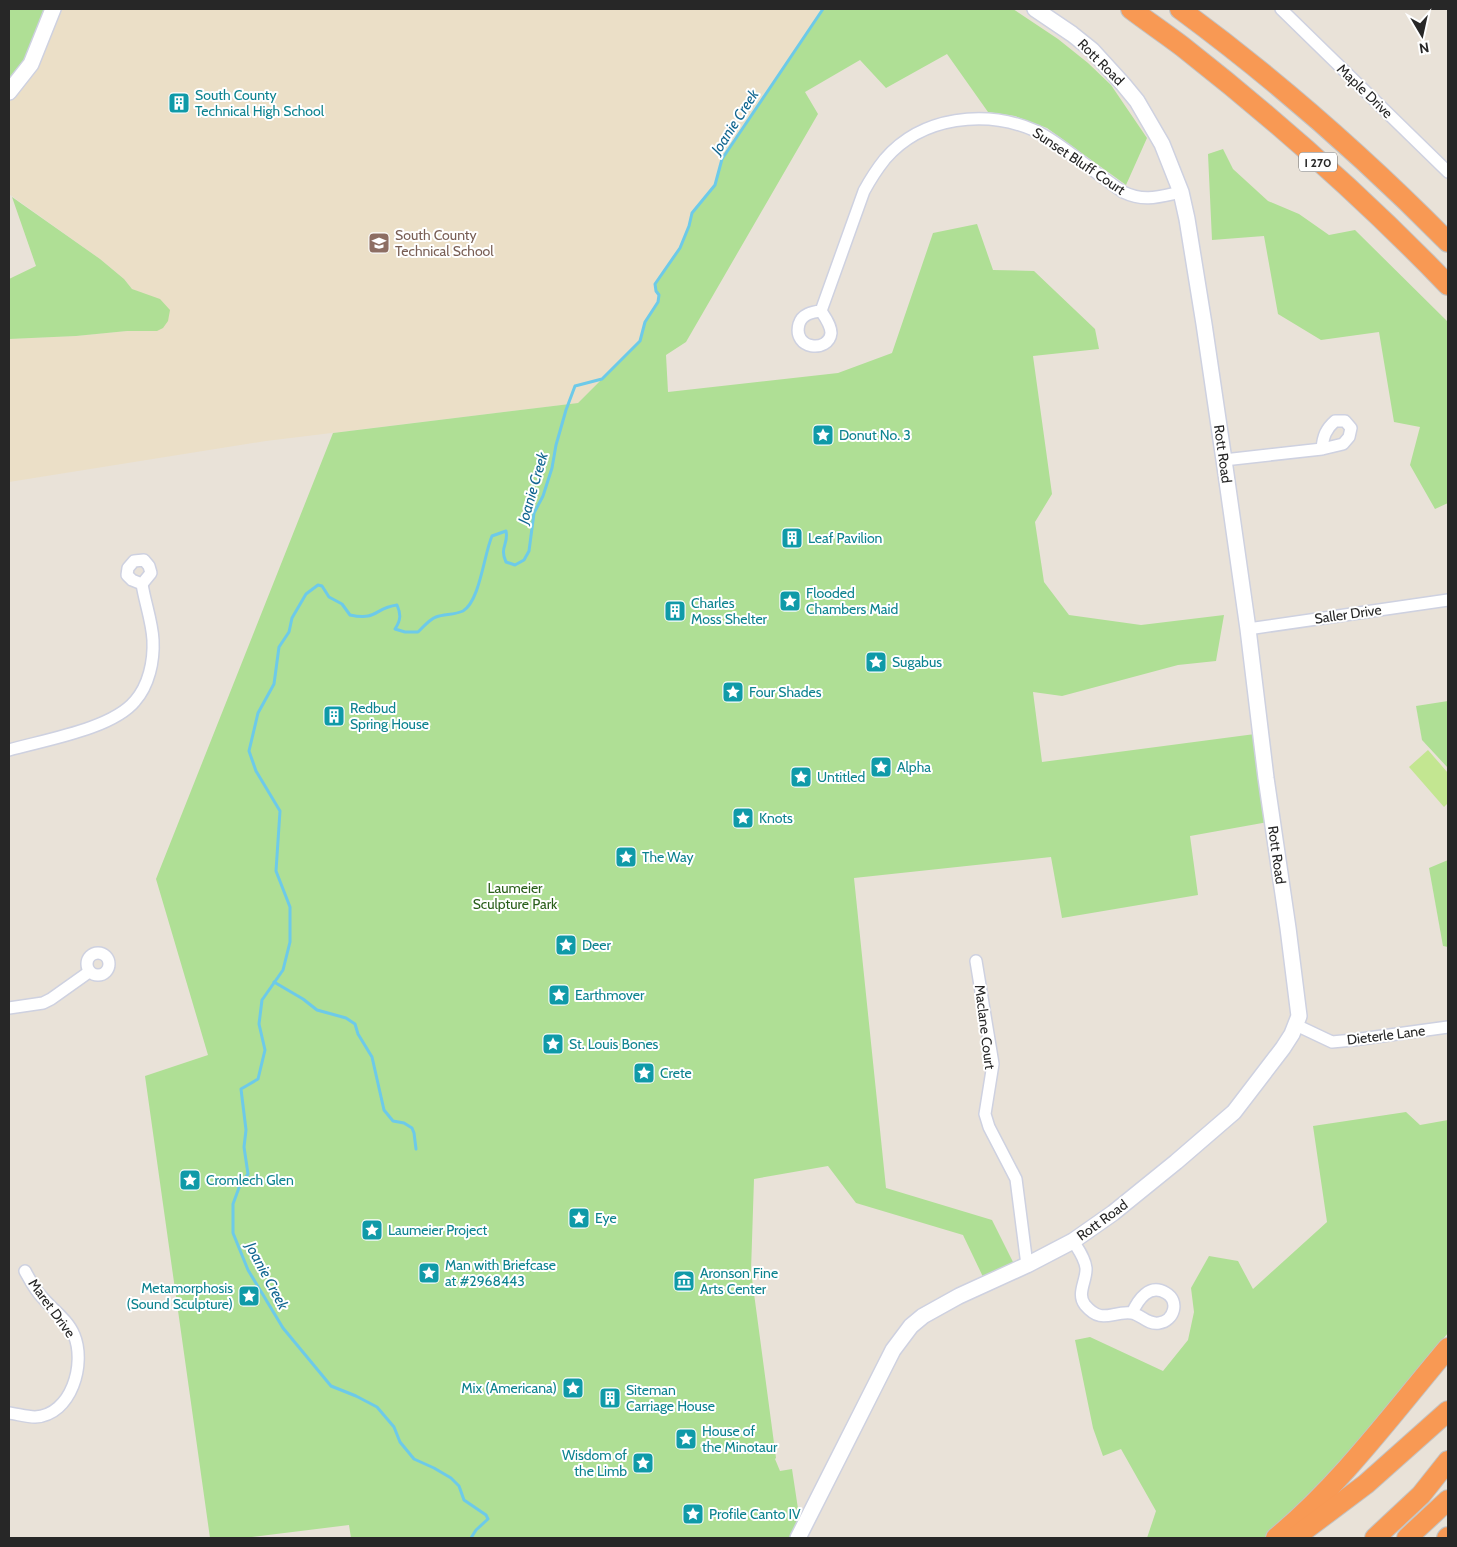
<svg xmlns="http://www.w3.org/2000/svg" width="1457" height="1547" viewBox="0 0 1457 1547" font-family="Cabin,sans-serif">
  <rect width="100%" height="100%" fill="#e9e2d8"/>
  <!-- education -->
  <path fill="#ebdfc7" d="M 58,9 L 823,9 L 723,159 L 715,185 L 692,213 L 689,226 L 680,248 L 655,283 L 659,295 L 658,302 L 645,322 L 640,341 L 578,403 L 266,441 L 9,482 L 9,339 L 76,336 L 127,331 L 157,331 L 144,294 L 132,289 L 124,279 L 100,259 L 9,194 L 9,101 L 19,90 Z"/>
  <!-- green -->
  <g fill="#afdf95">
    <path d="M 9,9 L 53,9 L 9,92 Z"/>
    <path d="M 823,9 L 1013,9 L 1058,39 L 1088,63 L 1111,85 L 1147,138 L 1126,185 L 1047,128 L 1015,116 L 988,112 L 947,54 L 886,88 L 860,60 L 805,92 L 818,114 L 686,342 L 666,355 L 668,392 L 838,373 L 892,353 L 933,233 L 977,224 L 993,270 L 1034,271 L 1095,329 L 1099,349 L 1033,356 L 1052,494 L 1035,522 L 1044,582 L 1069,615 L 1141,625 L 1224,615 L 1216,661 L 1178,665 L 1062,696 L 1033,692 L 1042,762 L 1255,734 L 1268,822 L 1190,836 L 1198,895 L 1062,918 L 1051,857 L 854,878 L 886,1188 L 992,1220 L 1015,1266 L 985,1281 L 963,1235 L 856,1203 L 828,1166 L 754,1179 L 751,1271 L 776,1458 L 775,1459 L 780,1471 L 792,1469 L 800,1522 L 789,1538 L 351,1538 L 349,1525 L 243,1538 L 210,1538 L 145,1076 L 208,1055 L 156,879 L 333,433 L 578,403 L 640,341 L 645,322 L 658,302 L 659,295 L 656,291 L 655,284 L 680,248 L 689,226 L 692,213 L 715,185 L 723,159 Z"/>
    <path d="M 1223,149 L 1233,169 L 1268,201 L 1299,214 L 1329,235 L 1355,230 L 1448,322 L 1448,503 L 1435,509 L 1410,465 L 1420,427 L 1394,422 L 1379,332 L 1321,340 L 1278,314 L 1264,236 L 1212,240 L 1208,154 Z"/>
    <path d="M 12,197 L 100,259 L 124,279 L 132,289 L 160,299 L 170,310 L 168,321 L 163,328 L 157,331 L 127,331 L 76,336 L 9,339 L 9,279 L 36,266 Z"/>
    <path d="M 1448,701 L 1448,768 L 1422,740 L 1416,706 Z"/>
    <path d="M 1448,860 L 1448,947 L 1443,946 L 1429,868 Z"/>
    <path d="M 1406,1112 L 1420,1125 L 1448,1120 L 1448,1333 L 1310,1499 L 1266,1538 L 1147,1538 L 1156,1511 L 1121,1449 L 1103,1456 L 1093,1428 L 1075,1340 L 1090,1337 L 1163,1371 L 1188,1340 L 1194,1312 L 1191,1288 L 1209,1256 L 1238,1261 L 1253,1289 L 1327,1222 L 1313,1126 Z"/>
  </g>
  <!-- pitch -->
  <path fill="#c3e691" d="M 1428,750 L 1448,773 L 1448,803 L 1444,807 L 1409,767 Z"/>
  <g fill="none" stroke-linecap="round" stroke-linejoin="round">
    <!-- stream -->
    <g stroke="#6dcae9" stroke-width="3">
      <path d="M 274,982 L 303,999 L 317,1010 L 346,1018 L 355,1024 L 358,1034 L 372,1057 L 384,1110 L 393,1121 L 404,1123 L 412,1128 L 414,1133 L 416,1149"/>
      <path d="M 471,1538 L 476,1530 L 488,1519 L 486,1515 L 464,1500 L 459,1486 L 451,1478 L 434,1468 L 414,1459 L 400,1442 L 394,1427 L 377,1407 L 356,1396 L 331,1386 L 283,1328 L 248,1270 L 233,1233 L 233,1204 L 240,1185 L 248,1174 L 244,1147 L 246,1130 L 241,1089 L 258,1079 L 265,1050 L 259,1024 L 262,1000 L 283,970 L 290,942 L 290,907 L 276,871 L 280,811 L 256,771 L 249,751 L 258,713 L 274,684 L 279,647 L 289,632 L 292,618 L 306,594 L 318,585 L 322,586 L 329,597 L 342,604 L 350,615 C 378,621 374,608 397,605 C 401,614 401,620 395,629 L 405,632 L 418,632 C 423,627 430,619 436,617 C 445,614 454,615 463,611 C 480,601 484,554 492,536 L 506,531 C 509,544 499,547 506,562 L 515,565 L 524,560 L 529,551 L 534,513 L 543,496 L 552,468 L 556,445 L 566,410 L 575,386 L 602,379 L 640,341 L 645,322 L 658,302 L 659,295 L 656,291 L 655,284 L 680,248 L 689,226 L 692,213 L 715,185 L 722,159 L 823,9"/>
    </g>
    <!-- street casing -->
    <g stroke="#ced1e0" stroke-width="14">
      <g id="street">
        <path d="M 1281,9 L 1448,172"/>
        <path d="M 821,311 C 812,312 802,314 799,324 C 792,350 829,353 831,333 C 831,325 825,317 821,311 L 864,191 C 870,180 877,169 885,159 C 922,116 986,109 1036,131 C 1049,137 1062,147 1074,156 C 1090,168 1106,180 1123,192 C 1144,202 1158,197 1181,192"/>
        <path d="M 1224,460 L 1322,449 L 1343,444 L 1349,437 L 1351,428 L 1345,421 L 1335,421 C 1326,429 1323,436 1322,449"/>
        <path d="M 144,560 L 149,566 L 151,573 L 142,584 L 132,580 L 127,575 L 128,568 L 134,561 Z"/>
        <path d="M 1248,629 L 1448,600"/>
        <path d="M 9,750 C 44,740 112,729 135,701 C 149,685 154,661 153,640 C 152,621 145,603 142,584"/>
        <circle cx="98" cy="964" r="11"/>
        <path d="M 976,961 L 993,1064 L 985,1114 L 989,1127 L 1016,1179 L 1027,1265"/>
        <path d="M 9,1008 L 43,1003 L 51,999 L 89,972"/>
        <path d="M 1296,1025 L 1332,1042 L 1353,1040 L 1448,1027"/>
        <path d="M 1073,1241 C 1078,1249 1085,1258 1086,1268 C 1087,1280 1076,1294 1085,1305 C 1102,1325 1111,1311 1131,1313 C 1141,1314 1147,1325 1159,1323 C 1174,1321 1180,1301 1166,1293 C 1149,1283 1138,1300 1132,1313"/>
        <path d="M 9,1413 C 17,1414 27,1417 35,1417 C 72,1415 86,1363 74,1335 C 68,1320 52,1309 42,1297 C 35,1290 30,1280 25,1271"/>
      </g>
    </g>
    <!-- secondary casing -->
    <g stroke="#ced1e0" stroke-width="18">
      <g id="secondary">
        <path d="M 9,92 L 31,64 L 53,9"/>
        <path d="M 798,1538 L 893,1350 L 911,1326 L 923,1316 L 959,1296 L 1027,1265 L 1073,1241 L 1113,1213 L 1176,1162 L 1234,1112 L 1283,1048 L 1292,1034 L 1299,1016 L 1288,928 L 1266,778 L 1248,629 L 1224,460 L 1204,324 L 1187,219 L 1181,192 L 1162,144 L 1137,101 L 1123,84 L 1092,50 L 1072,34 L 1035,9"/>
      </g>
    </g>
    <!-- highway casing -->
    <g stroke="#c3c3c3" stroke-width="22">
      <g id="highway">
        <path d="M 1131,9 C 1148,22 1166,34 1183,47 C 1276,120 1366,200 1448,285"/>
        <path d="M 1180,9 C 1275,79 1365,158 1448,242"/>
        <path d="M 1276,1538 C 1342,1483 1393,1413 1448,1348"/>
        <path d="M 1294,1538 L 1366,1484 L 1448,1411"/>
        <path d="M 1375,1538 L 1421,1495 L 1448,1461"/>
        <path d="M 1407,1538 L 1448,1500"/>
        <path d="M 1447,1538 L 1448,1537"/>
      </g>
    </g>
    <!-- street -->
    <use href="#street" stroke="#fff" stroke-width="11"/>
    <!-- secondary -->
    <use href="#secondary" stroke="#fff" stroke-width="15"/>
    <!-- highway -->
    <use href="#highway" stroke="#f89954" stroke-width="20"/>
  </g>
  <!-- icons -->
  <defs>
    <g id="building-square" transform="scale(1.125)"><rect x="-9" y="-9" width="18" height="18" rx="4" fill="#0f9aa8" stroke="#fff"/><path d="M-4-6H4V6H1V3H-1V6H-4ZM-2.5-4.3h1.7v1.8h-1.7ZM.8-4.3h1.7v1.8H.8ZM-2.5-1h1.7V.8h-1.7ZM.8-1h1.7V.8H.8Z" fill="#fff"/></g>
    <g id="school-square" transform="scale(1.125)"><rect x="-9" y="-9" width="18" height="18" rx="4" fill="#8d6e63" stroke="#fff"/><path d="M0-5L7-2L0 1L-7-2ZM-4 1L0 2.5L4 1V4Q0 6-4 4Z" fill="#fff"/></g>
    <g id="sight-square" transform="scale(1.125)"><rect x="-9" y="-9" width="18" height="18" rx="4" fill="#0f9aa8" stroke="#fff"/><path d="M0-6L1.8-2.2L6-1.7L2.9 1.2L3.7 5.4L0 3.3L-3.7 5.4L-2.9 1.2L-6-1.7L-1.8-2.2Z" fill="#fff"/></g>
    <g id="museum-square" transform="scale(1.125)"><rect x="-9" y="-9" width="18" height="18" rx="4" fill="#0f9aa8" stroke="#fff"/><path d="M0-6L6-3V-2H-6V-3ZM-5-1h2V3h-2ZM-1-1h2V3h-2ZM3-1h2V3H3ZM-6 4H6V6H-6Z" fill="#fff"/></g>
  </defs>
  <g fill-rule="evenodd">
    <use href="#building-square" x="179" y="103"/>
    <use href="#school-square" x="379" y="243"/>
    <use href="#sight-square" x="823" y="435"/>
    <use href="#building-square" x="792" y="538"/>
    <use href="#sight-square" x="790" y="601"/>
    <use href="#building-square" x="675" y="611"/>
    <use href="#sight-square" x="876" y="662"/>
    <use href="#sight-square" x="733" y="692"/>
    <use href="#building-square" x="334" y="716"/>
    <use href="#sight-square" x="881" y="767"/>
    <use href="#sight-square" x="801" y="777"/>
    <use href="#sight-square" x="743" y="818"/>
    <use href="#sight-square" x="626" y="857"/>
    <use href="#sight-square" x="566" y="945"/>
    <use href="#sight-square" x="559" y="995"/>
    <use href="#sight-square" x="553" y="1044"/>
    <use href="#sight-square" x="644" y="1073"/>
    <use href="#sight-square" x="190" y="1180"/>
    <use href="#sight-square" x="579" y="1218"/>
    <use href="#sight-square" x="372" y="1230"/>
    <use href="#sight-square" x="429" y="1273"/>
    <use href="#museum-square" x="684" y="1281"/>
    <use href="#sight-square" x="249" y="1296"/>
    <use href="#sight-square" x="573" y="1388"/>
    <use href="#building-square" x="610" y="1398"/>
    <use href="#sight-square" x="686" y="1439"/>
    <use href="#sight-square" x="643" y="1463"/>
    <use href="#sight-square" x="693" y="1514"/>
  </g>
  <g text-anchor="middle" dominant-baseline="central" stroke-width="4" stroke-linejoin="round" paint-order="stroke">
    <!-- shield labels -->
    <rect fill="#fff" stroke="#686868" stroke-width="1" x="1299" y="152.5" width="38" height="19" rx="4"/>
    <g font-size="12" font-weight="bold" fill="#272727">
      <text x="1318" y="162">I 270</text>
    </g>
    <!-- street labels -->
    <g font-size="14" fill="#272727" stroke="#fff">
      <text transform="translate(1101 62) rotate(45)">Rott Road</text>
      <text transform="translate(1365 91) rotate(44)">Maple Drive</text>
      <text transform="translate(1079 161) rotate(34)">Sunset Bluff Court</text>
      <text transform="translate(1223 454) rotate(82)">Rott Road</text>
      <text transform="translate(1348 614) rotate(-8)">Saller Drive</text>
      <text transform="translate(1277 855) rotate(82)">Rott Road</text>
      <text transform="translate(985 1027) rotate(83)">Maclane Court</text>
      <text transform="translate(1386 1035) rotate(-7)">Dieterle Lane</text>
      <text transform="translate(1102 1220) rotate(-36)">Rott Road</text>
      <text transform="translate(52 1308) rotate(54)">Maret Drive</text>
    </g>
    <!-- culture labels -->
    <g font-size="14" fill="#0d838f" stroke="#fff" text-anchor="start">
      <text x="195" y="95">South County<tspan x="195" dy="16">Technical High School</tspan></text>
      <text x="839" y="435">Donut No. 3</text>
      <text x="808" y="538">Leaf Pavilion</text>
      <text x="806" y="593">Flooded<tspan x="806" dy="16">Chambers Maid</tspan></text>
      <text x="691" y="603">Charles<tspan x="691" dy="16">Moss Shelter</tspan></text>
      <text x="892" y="662">Sugabus</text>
      <text x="749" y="692">Four Shades</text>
      <text x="350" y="708">Redbud<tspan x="350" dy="16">Spring House</tspan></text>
      <text x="897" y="767">Alpha</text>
      <text x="817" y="777">Untitled</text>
      <text x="759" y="818">Knots</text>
      <text x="642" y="857">The Way</text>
      <text x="582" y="945">Deer</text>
      <text x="575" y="995">Earthmover</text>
      <text x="569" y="1044">St. Louis Bones</text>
      <text x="660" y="1073">Crete</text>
      <text x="206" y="1180">Cromlech Glen</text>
      <text x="595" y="1218">Eye</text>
      <text x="388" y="1230">Laumeier Project</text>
      <text x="445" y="1265">Man with Briefcase<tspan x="445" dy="16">at #2968443</tspan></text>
      <text x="700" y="1273">Aronson Fine<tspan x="700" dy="16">Arts Center</tspan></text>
      <text x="233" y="1288" text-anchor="end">Metamorphosis<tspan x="233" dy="16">(Sound Sculpture)</tspan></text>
      <text x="557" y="1388" text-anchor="end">Mix (Americana)</text>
      <text x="626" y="1390">Siteman<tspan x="626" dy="16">Carriage House</tspan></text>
      <text x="702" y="1431">House of<tspan x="702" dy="16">the Minotaur</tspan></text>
      <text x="627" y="1455" text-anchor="end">Wisdom of<tspan x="627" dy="16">the Limb</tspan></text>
      <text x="709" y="1514">Profile Canto IV</text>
    </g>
    <!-- education labels -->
    <g font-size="14" fill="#785e54" stroke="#fff" text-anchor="start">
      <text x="395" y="235">South County<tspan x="395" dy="16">Technical School</tspan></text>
    </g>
    <!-- park labels -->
    <g font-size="14" fill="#2a5f1b" stroke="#fff">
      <text x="515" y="888">Laumeier<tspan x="515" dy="16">Sculpture Park</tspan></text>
    </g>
    <!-- water labels -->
    <g font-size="15" font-style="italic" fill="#116690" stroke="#fff">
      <text transform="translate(735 122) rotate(-57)">Joanie Creek</text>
      <text transform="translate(533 488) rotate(-74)">Joanie Creek</text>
      <text transform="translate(267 1276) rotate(62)">Joanie Creek</text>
    </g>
  </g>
  <!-- border -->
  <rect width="1457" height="1547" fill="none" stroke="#272727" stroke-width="20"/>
  <!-- north arrow -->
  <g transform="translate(1422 35) rotate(171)" stroke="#ffffff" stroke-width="4" paint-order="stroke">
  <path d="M0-4L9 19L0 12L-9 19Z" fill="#272727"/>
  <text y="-8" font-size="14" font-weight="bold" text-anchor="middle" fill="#272727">N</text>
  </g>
</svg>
